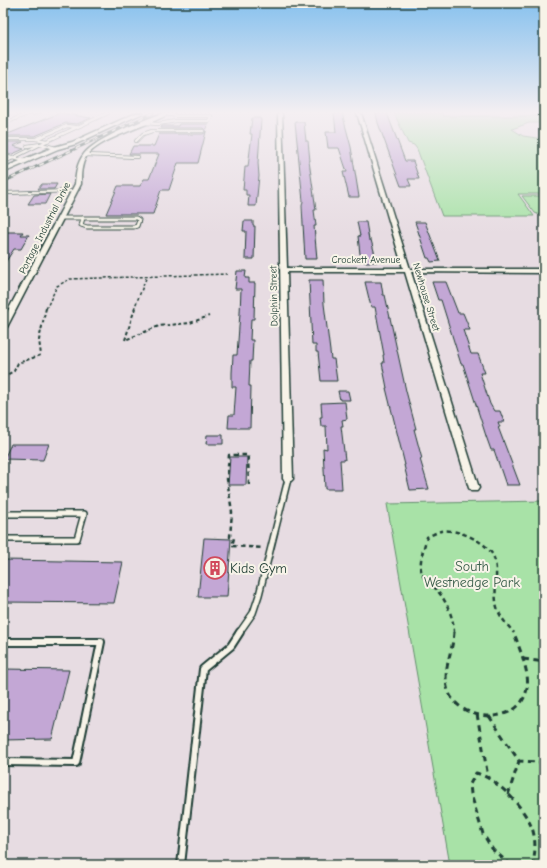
<svg xmlns="http://www.w3.org/2000/svg" width="547" height="868" viewBox="0 0 547 868" font-family="'Comic Neue',sans-serif">
  <rect width="100%" height="100%" fill="#e7dce2"/>
  <filter id="ink" filterUnits="userSpaceOnUse"><feTurbulence type="fractalNoise" baseFrequency=".025" numOctaves="2"/><feDisplacementMap in="SourceGraphic" scale="8" xChannelSelector="R" yChannelSelector="G"/><feConvolveMatrix kernelMatrix="1 2 1 2 8 2 1 2 1" color-interpolation-filters="sRGB"/></filter>
  <g filter="url(#ink)">
    <!-- green -->
    <g fill="#a8e2a7" stroke="#64906e">
      <path d="M 394,113 L 442,113 L 443,116 L 544,116 L 544,123 L 529,123 L 512,129 L 523,136 L 544,139 L 544,194 L 518,194 L 534,216 L 442,216 L 417,149 L 414,145 L 408,143 Z"/>
      <path d="M 522,196 L 544,196 L 544,217 L 535,213 Z"/>
      <path d="M 544,501 L 544,865 L 450,865 L 387,504 Z"/>
    </g>
    <!-- building -->
    <g fill="#c3a7d5" stroke="#1f3d34">
      <path d="M 60,113 L 91,118 L 77,124 L 66,123 L 35,136 L 3,136 Z"/>
      <path d="M 334,113 L 342,113 L 351,147 L 359,197 L 349,197 L 343,172 L 347,172 L 339,148 L 328,148 L 326,132 L 336,132 Z"/>
      <path d="M 376,113 L 387,113 L 405,161 L 413,161 L 419,179 L 408,179 L 411,186 L 401,186 L 378,123 Z"/>
      <path d="M 252,118 L 260,118 L 261,120 L 258,163 L 259,176 L 256,206 L 248,206 L 249,195 L 246,195 L 246,190 L 243,190 L 245,167 L 248,167 L 252,134 L 250,134 Z"/>
      <path d="M 295,122 L 304,122 L 306,141 L 308,141 L 310,161 L 309,161 L 316,210 L 314,210 L 316,226 L 314,226 L 317,259 L 305,259 L 302,206 L 303,201 Z"/>
      <path d="M 179,124 L 208,124 L 198,163 L 178,163 L 169,190 L 161,190 L 153,214 L 106,214 L 118,186 L 140,186 L 144,179 L 149,179 L 159,154 L 129,154 L 133,146 L 154,146 L 159,134 L 203,134 L 206,132 L 203,128 L 161,128 L 162,126 L 178,126 Z"/>
      <path d="M 3,142 L 23,142 L 13,146 L 24,149 L 10,155 L 3,153 Z"/>
      <path d="M 42,184 L 57,184 L 54,189 L 38,189 Z"/>
      <path d="M 50,194 L 45,204 L 28,204 L 34,195 Z"/>
      <path d="M 244,221 L 253,221 L 253,226 L 255,226 L 254,259 L 245,259 L 246,231 L 243,231 Z"/>
      <path d="M 357,222 L 366,222 L 369,240 L 371,240 L 377,262 L 364,262 L 363,255 L 360,254 L 358,236 L 360,236 Z"/>
      <path d="M 415,222 L 425,222 L 440,261 L 431,262 L 429,258 L 427,258 Z"/>
      <path d="M 3,232 L 23,232 L 21,235 L 29,235 L 21,249 L 14,249 L 3,266 Z"/>
      <path d="M 237,271 L 246,271 L 245,278 L 249,278 L 249,283 L 255,283 L 254,319 L 251,319 L 250,340 L 253,340 L 252,361 L 250,361 L 249,386 L 251,386 L 250,428 L 228,428 L 229,415 L 234,415 L 236,387 L 232,387 L 232,373 L 233,355 L 237,355 L 240,313 L 241,289 L 235,289 Z"/>
      <path d="M 309,280 L 323,280 L 324,304 L 331,359 L 334,359 L 337,381 L 321,381 L 318,352 L 316,352 L 316,345 L 312,345 Z"/>
      <path d="M 365,282 L 381,282 L 383,295 L 385,295 L 406,391 L 416,429 L 414,429 L 422,459 L 420,459 L 429,489 L 410,490 L 404,465 L 405,465 L 386,388 L 387,388 L 382,363 L 384,363 L 383,355 L 384,355 L 375,307 L 371,307 Z"/>
      <path d="M 432,282 L 446,282 L 458,313 L 463,313 L 470,330 L 463,330 L 471,354 L 478,354 L 485,373 L 480,373 L 490,404 L 494,411 L 500,411 L 504,422 L 498,422 L 500,427 L 498,427 L 520,485 L 506,485 L 494,450 L 491,450 L 486,436 L 463,364 L 461,364 L 441,300 L 438,300 Z"/>
      <path d="M 338,391 L 348,391 L 350,400 L 340,400 Z"/>
      <path d="M 345,402 L 347,419 L 342,420 L 343,426 L 341,426 L 345,460 L 340,460 L 342,489 L 325,489 L 323,448 L 327,449 L 326,426 L 321,426 L 320,417 L 322,417 L 321,403 Z"/>
      <path d="M 207,435 L 223,435 L 223,444 L 206,444 Z"/>
      <path d="M 11,444 L 49,444 L 43,460 L 4,459 Z"/>
      <path d="M 230,457 L 247,457 L 246,485 L 228,485 Z"/>
      <path d="M 204,538 L 231,539 L 227,597 L 198,597 Z"/>
      <path d="M 3,560 L 123,562 L 114,603 L 3,602 Z"/>
      <path d="M 3,669 L 69,670 L 52,739 L 3,740 Z"/>
    </g>
    <g fill="none" stroke-linecap="round" stroke-linejoin="round">
      <!-- lane-far3 casing -->
      <g stroke="#1f3d34" stroke-width="4">
        <g id="lane-far3">
          <path d="M 145,123 L 158,124 L 176,121 L 209,121 L 211,116 L 177,116 L 166,114"/>
          <path d="M 3,124 L 27,114 L 39,113"/>
          <path d="M 3,139 L 36,139 L 47,141 L 3,163"/>
          <path d="M 36,139 L 67,126 L 76,127"/>
          <path d="M 47,141 L 108,113"/>
          <path d="M 136,141 L 143,134 L 152,131 L 203,131"/>
          <path d="M 27,146 L 41,144 L 56,148"/>
          <path d="M 85,155 L 138,157"/>
          <path d="M 3,156 L 26,161"/>
          <path d="M 3,193 L 74,191"/>
        </g>
      </g>
      <!-- lane-far2 casing -->
      <g stroke="#1f3d34" stroke-width="5">
        <g id="lane-far2">
          <path d="M 61,218 L 83,218"/>
          <path d="M 83,218 L 136,218 L 139,220 L 137,226 L 134,227 L 87,227 L 81,225 Z"/>
        </g>
      </g>
      <!-- lane-far1 casing -->
      <g stroke="#1f3d34" stroke-width="8">
        <g id="lane-far1">
          <path d="M 3,514 L 84,514 L 77,539 L 3,539"/>
          <path d="M 239,633 L 253,613 L 259,595 L 288,479"/>
        </g>
      </g>
      <!-- lane casing -->
      <g stroke="#1f3d34" stroke-width="10">
        <g id="lane">
          <path d="M 3,642 L 101,642 L 76,763 L 3,762"/>
          <path d="M 181,865 L 203,669 L 231,646 L 240,632"/>
        </g>
      </g>
      <!-- street casing -->
      <g stroke="#1f3d34" stroke-width="3">
        <g id="street">
          <path d="M 164,113 L 170,113 C 150,126 100,137 86,157 C 81,165 81,175 81,184 L 7,327 L 3,329 L 3,320 L 75,184 C 76,173 77,163 84,154 C 95,139 145,119 164,113 Z"/>
          <path d="M 278,113 L 282,113 L 287,268 L 403,268 L 357,113 L 361,113 L 410,269 L 544,269 L 544,273 L 411,272 L 479,488 L 477,491 L 471,491 L 469,488 L 405,272 L 287,272 L 293,479 L 291,481 L 285,481 L 283,479 Z"/>
        </g>
      </g>
      <!-- secondary casing -->
      <g stroke="#1f3d34" stroke-width="3">
        <path id="secondary" d="M 136,113 L 143,113 L 76,144 L 58,149 L 3,173 L 3,168 L 54,147 L 72,142 Z"/>
      </g>
      <!-- path-far3 -->
      <g stroke="#1f3d34" stroke-width="1.5" stroke-dasharray="3 2" stroke-linecap="butt">
        <path d="M 46,309 L 57,286 L 70,279 L 227,274"/>
        <path d="M 134,309 L 147,276"/>
      </g>
      <!-- path-far2 -->
      <g stroke="#1f3d34" stroke-width="2" stroke-dasharray="3.5 2.5" stroke-linecap="butt">
        <path d="M 135,308 L 125,340 L 159,326 L 190,323 L 209,316"/>
        <path d="M 3,377 L 14,371 L 18,363 L 41,355 L 39,340 L 46,308"/>
      </g>
      <!-- path-far1 -->
      <g stroke="#1f3d34" stroke-width="2.5" stroke-dasharray="4.5 3.5" stroke-linecap="butt">
        <path d="M 249,485 L 248,455 L 229,455 L 227,479 L 232,512 L 230,537 L 234,538 L 232,546 L 263,548"/>
        <path d="M 454,633 C 454,618 446,599 435,588 C 431,583 424,580 422,574 C 418,563 424,548 427,537 C 432,535 437,532 441,531 C 457,528 489,542 494,558 C 499,574 493,591 497,607 C 500,618 507,624 514,633"/>
      </g>
      <!-- path -->
      <g stroke="#1f3d34" stroke-width="3" stroke-dasharray="6 4.5" stroke-linecap="butt">
        <path d="M 454,632 C 453,651 443,668 447,687 C 455,723 521,728 527,688 C 529,677 525,666 522,655 C 519,648 517,639 513,632"/>
        <path d="M 523,659 L 544,662"/>
        <path d="M 477,714 L 488,777"/>
        <path d="M 489,716 L 519,761 L 541,762"/>
        <path d="M 508,795 L 519,761"/>
        <path d="M 511,865 L 493,850 L 483,834 L 471,794 L 470,784 L 476,773 C 498,779 526,809 533,831 C 536,842 535,854 533,865"/>
      </g>
      <!-- lane-far3 -->
      <use href="#lane-far3" stroke="#f7f3e8" stroke-width="2.5"/>
      <!-- lane-far2 -->
      <use href="#lane-far2" stroke="#f7f3e8" stroke-width="3"/>
      <!-- lane-far1 -->
      <use href="#lane-far1" stroke="#f7f3e8" stroke-width="5"/>
      <!-- lane -->
      <use href="#lane" stroke="#f7f3e8" stroke-width="6"/>
      <!-- street -->
      <use href="#street" fill="#f7f3e8" fill-rule="evenodd"/>
      <!-- secondary -->
      <use href="#secondary" fill="#f7f3e8" fill-rule="evenodd"/>
      <!-- rail casing -->
      <g stroke="#1f3d34" stroke-width="2.5">
        <path id="rail" d="M 3,182 L 153,113"/>
      </g>
      <!-- rail -->
      <use href="#rail" stroke="#f7f3e8" stroke-width="1.5" stroke-dasharray="5" stroke-linecap="butt"/>
    </g>
  </g>
  <!-- sky -->
  <linearGradient id="sky" x2="0" y2="1"><stop stop-color="#87c1ee"/><stop offset="0.48" stop-color="#f4eff2"/><stop offset="1" stop-color="#f4eff2" stop-opacity="0"/></linearGradient>
  <rect width="547" height="234" fill="url(#sky)"/>
  <!-- icons -->
  <defs>
    <g id="building-ring" transform="scale(1.15)"><circle r="9.5" fill="#f7f3e8" stroke="#d1495b" stroke-width="1.5"/><path d="M-4-6H4V6H1V3H-1V6H-4ZM-2.5-4.3h1.7v1.8h-1.7ZM.8-4.3h1.7v1.8H.8ZM-2.5-1h1.7V.8h-1.7ZM.8-1h1.7V.8H.8Z" fill="#d1495b"/></g>
  </defs>
  <g fill-rule="evenodd">
    <use href="#building-ring" x="215" y="568"/>
  </g>
  <g text-anchor="middle" dominant-baseline="central" stroke-width="4" stroke-linejoin="round" paint-order="stroke">
    <!-- far-street labels -->
    <g font-size="10" fill="#1f3d34" stroke="#f7f3e8">
      <text transform="translate(45 228) rotate(-63)">Portage Industrial Drive</text>
      <text x="366" y="260">Crockett Avenue</text>
      <text transform="translate(274 296) rotate(-91)">Dolphin Street</text>
      <text transform="translate(426 297) rotate(73)">Newhouse Street</text>
    </g>
    <!-- near-park labels -->
    <g font-size="14" fill="#3a5e4b" stroke="#f7f3e8">
      <text x="472" y="566">South<tspan x="472" dy="16">Westnedge Park</tspan></text>
    </g>
    <!-- near-poi labels -->
    <g font-size="14" fill="#1f3d34" stroke="#f7f3e8" text-anchor="start">
      <text x="230" y="568">Kids Gym</text>
    </g>
  </g>
  <!-- margin -->
  <rect width="547" height="868" fill="none" stroke="#f7f3e8" stroke-width="16"/>
  <rect x="8" y="8" width="531" height="852" fill="none" stroke="#1f3d34" stroke-width="1.5" filter="url(#ink)"/>
</svg>
